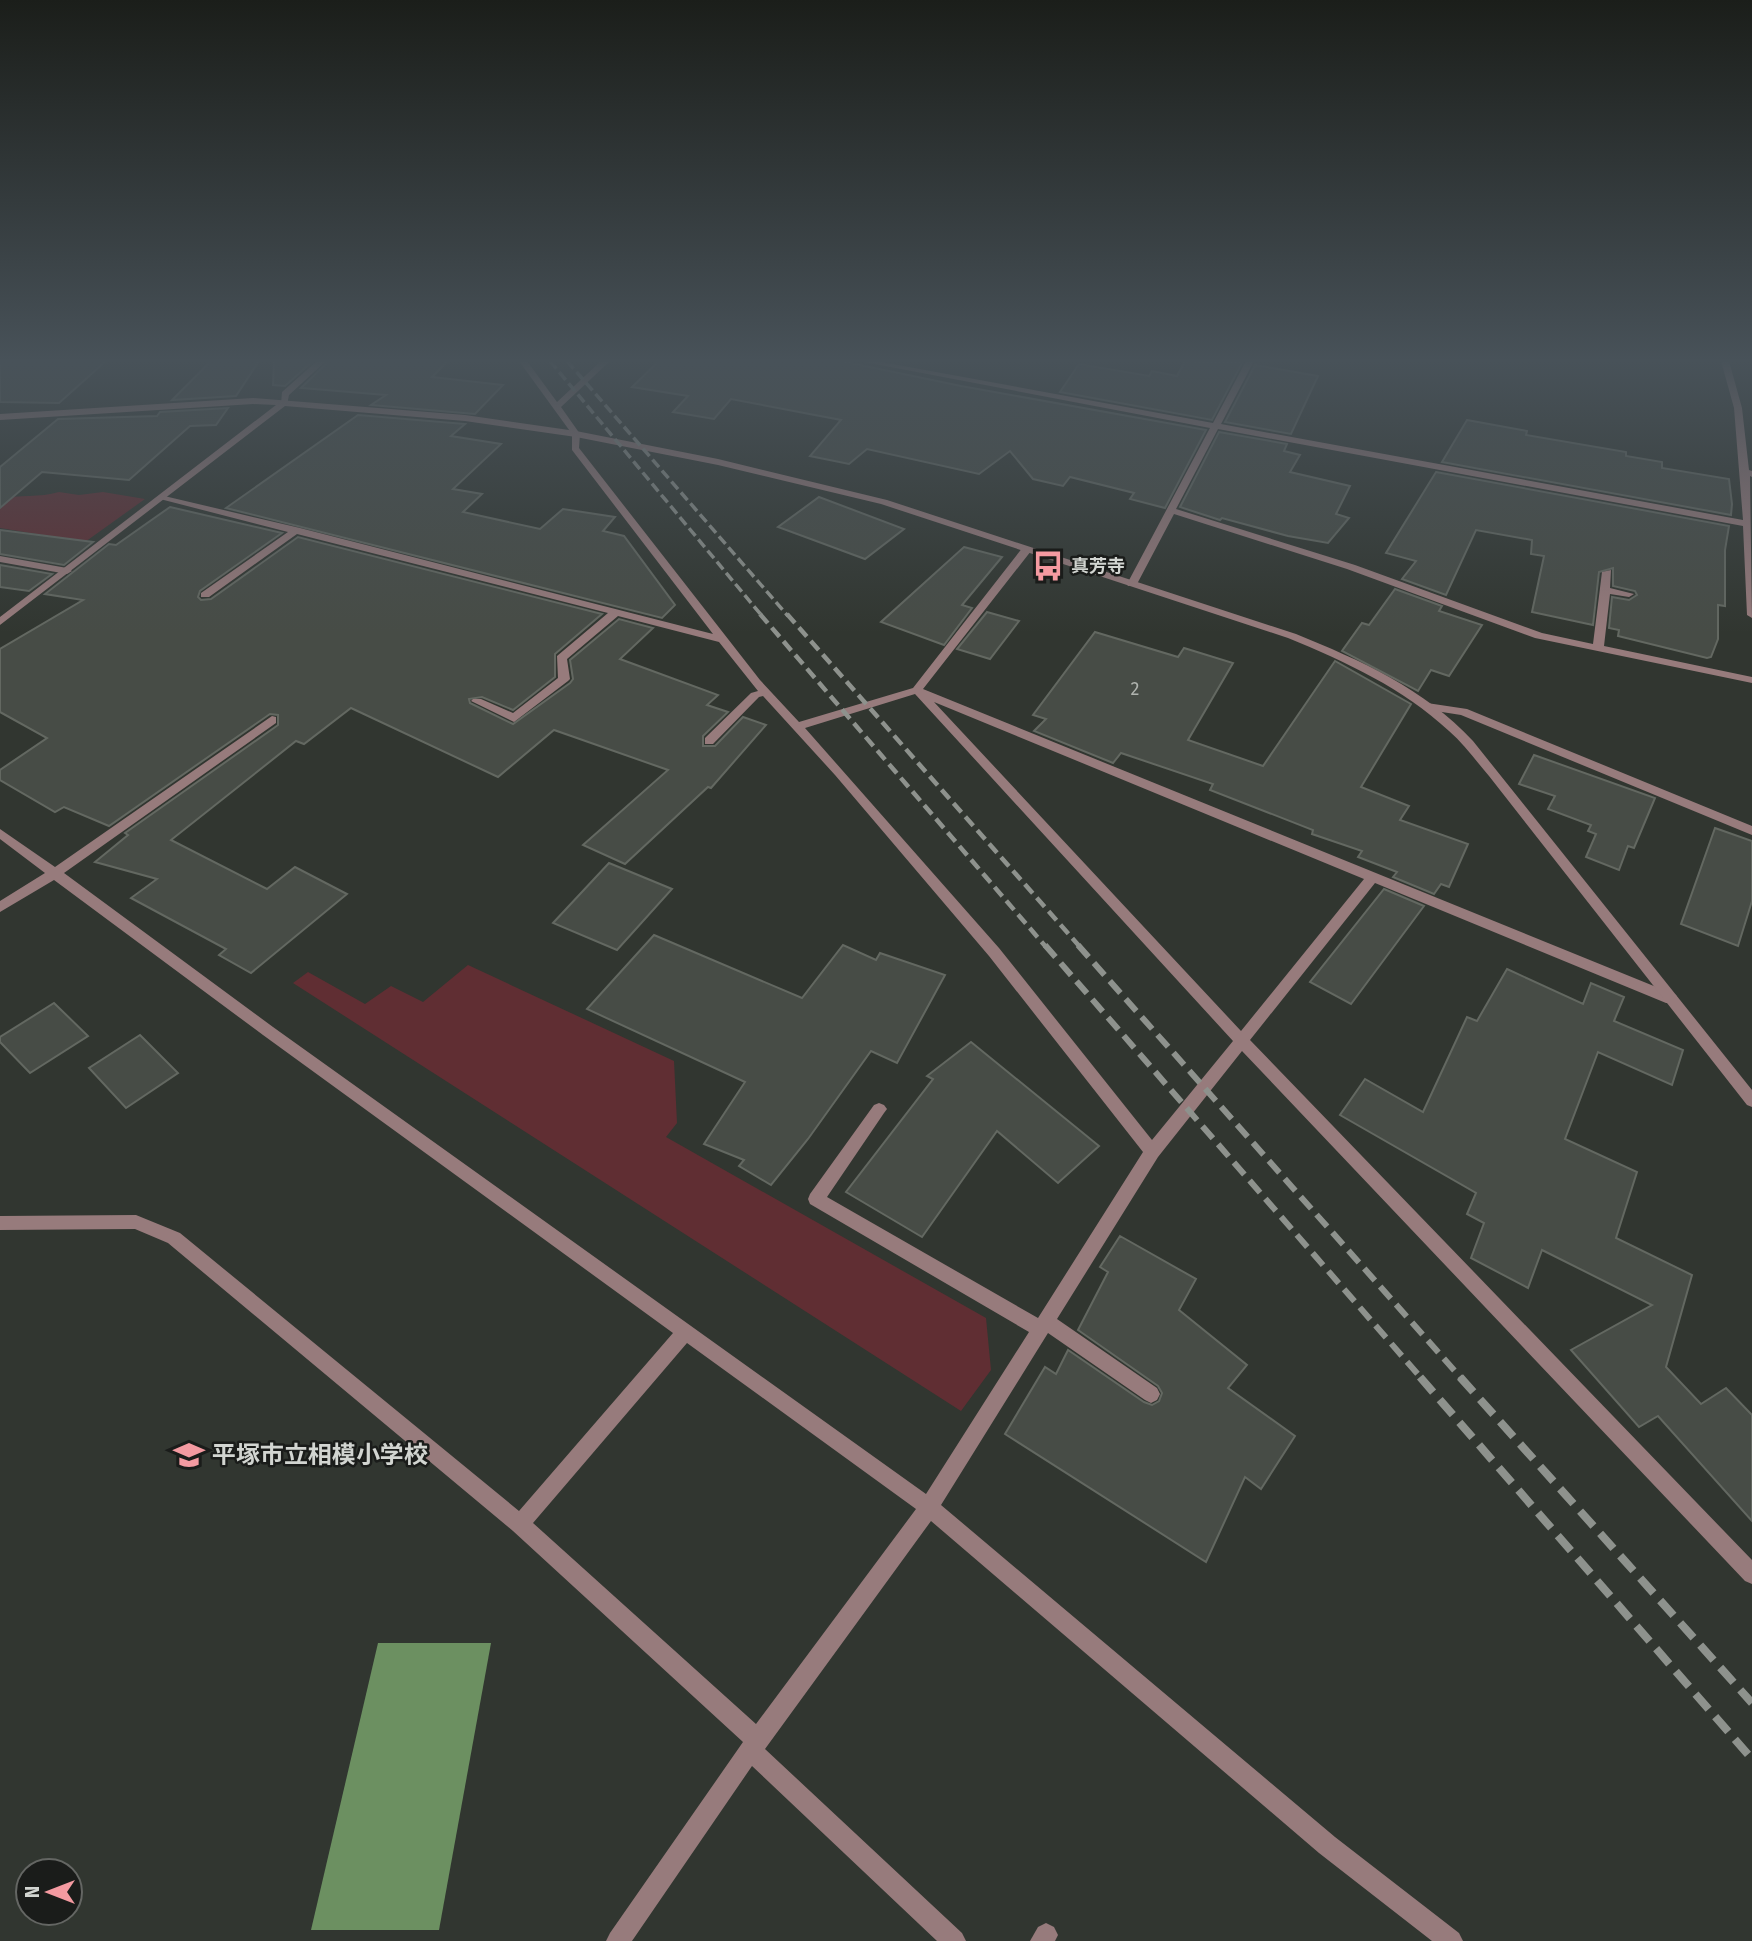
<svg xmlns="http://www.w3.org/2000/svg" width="1752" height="1941" viewBox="0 0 1752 1941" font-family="'Fira Sans','Noto Sans JP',sans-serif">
  <rect width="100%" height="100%" fill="#313630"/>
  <!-- green -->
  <g fill="#602e33">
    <path d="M 59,492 L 79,495 L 103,492 L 145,499 L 85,542 L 0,528 L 0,499 C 20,494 39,498 59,492 Z"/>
    <path d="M 468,965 L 674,1061 L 677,1123 L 666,1137 L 986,1318 L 991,1370 L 961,1411 L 293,983 L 308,972 L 365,1004 L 391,986 L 423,1002 Z"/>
  </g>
  <!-- water -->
  <path fill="#6c9061" d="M 378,1643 L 491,1643 L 439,1930 L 311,1930 Z"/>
  <!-- building -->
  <g fill="#474c46" stroke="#636861" stroke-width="2">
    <path d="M 0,361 L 106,361 L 59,403 L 0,402 Z"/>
    <path d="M 211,361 L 259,361 L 236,396 L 172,400 Z"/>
    <path d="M 274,361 L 313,361 L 285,386 L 273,385 Z"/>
    <path d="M 329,361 L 448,361 L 432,377 L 503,385 L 475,414 L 371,405 L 386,395 L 301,388 Z"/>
    <path d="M 659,361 L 841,361 L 961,386 L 1206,430 L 1165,508 L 1130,499 L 1134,493 L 1070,477 L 1063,486 L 1033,479 L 1010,451 L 979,474 L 867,449 L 849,464 L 810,456 L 841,420 L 731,399 L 714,419 L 673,412 L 688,396 L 632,387 Z"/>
    <path d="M 1185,361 L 1242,363 L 1212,420 L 1060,392 L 1079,364 L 1149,376 L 1152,371 L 1177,376 Z"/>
    <path d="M 1255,365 L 1318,376 L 1291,434 L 1225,422 Z"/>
    <path d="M 228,408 L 216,425 L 190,426 L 129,480 L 42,472 L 0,508 L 0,467 L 58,419 L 157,416 L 160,412 Z"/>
    <path d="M 358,415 L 465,424 L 451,436 L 501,444 L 453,489 L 482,494 L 463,512 L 540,529 L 563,509 L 615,517 L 603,531 L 624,536 L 675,605 L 662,618 L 226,508 Z"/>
    <path d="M 1467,420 L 1527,431 L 1526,435 L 1626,452 L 1626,456 L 1662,462 L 1662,468 L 1729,479 L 1732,504 L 1731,515 L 1442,462 Z"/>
    <path d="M 1219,432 L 1287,444 L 1284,451 L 1300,455 L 1290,472 L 1350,486 L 1336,514 L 1349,518 L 1328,543 L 1288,536 L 1222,518 L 1220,520 L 1180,507 Z"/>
    <path d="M 1436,472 L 1729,526 L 1725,550 L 1725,606 L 1718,605 L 1718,639 L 1711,657 L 1707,658 L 1618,636 L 1619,630 L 1609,628 L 1612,597 L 1629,600 L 1637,595 L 1635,591 L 1613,586 L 1613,568 L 1599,572 L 1593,625 L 1532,612 L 1544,556 L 1531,554 L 1532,540 L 1476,530 L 1446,595 L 1402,579 L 1416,561 L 1386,553 Z"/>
    <path d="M 819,497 L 904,529 L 865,559 L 778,527 Z"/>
    <path d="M 170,507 L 282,533 L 200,591 L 198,597 L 201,600 L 211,599 L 298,537 L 602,614 L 555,654 L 555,677 L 513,710 L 482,697 L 469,699 L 470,703 L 513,724 L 570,683 L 573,679 L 570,660 L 619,619 L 653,628 L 620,659 L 718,695 L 707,705 L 728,712 L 703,736 L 703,746 L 715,746 L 743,717 L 766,725 L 711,788 L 708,787 L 625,864 L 583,845 L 668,770 L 554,730 L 498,777 L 351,708 L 304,744 L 296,741 L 171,840 L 267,889 L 295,867 L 347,894 L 251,973 L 219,955 L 226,949 L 131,898 L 157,879 L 95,862 L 128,835 L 125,833 L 278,725 L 278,715 L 270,714 L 109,826 L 64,807 L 55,812 L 0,780 L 0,770 L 47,738 L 0,712 L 0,649 L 83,600 L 45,594 L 109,544 L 116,545 Z"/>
    <path d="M 0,530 L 93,542 L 64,565 L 0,554 Z"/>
    <path d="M 964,547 L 1002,557 L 962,605 L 972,608 L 944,645 L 881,622 Z"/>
    <path d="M 0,565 L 52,574 L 29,591 L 0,587 Z"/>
    <path d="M 1395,589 L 1442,606 L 1439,611 L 1482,625 L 1449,676 L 1431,670 L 1418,691 L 1342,651 L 1362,623 L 1369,625 Z"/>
    <path d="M 987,612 L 1019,621 L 990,659 L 957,649 Z"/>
    <path d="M 1095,632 L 1178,657 L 1184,648 L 1233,663 L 1188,740 L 1263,766 L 1335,661 L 1411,704 L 1361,787 L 1409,806 L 1400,820 L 1468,844 L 1449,887 L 1441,884 L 1434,894 L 1393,877 L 1397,872 L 1358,857 L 1362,851 L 1312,834 L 1313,830 L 1210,790 L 1213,784 L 1121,753 L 1113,763 L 1034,731 L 1046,719 L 1033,715 Z"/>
    <path d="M 1534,755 L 1655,798 L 1634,848 L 1628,846 L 1619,870 L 1586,857 L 1596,834 L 1588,831 L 1591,825 L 1548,809 L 1555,796 L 1519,784 Z"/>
    <path d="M 1715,828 L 1752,841 L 1752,901 L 1738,946 L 1681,924 Z"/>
    <path d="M 609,863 L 672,889 L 617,950 L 553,923 Z"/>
    <path d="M 1384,889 L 1424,906 L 1351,1004 L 1310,982 Z"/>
    <path d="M 654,935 L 802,998 L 843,945 L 876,960 L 880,953 L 945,975 L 897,1063 L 871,1051 L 808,1139 L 771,1185 L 739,1166 L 744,1160 L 704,1144 L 745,1082 L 587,1009 Z"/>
    <path d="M 1507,969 L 1583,1004 L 1591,983 L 1624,997 L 1614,1021 L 1683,1050 L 1672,1085 L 1598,1052 L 1565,1139 L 1637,1172 L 1616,1238 L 1692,1275 L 1666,1367 L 1701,1404 L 1726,1388 L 1752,1415 L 1752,1521 L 1658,1416 L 1639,1427 L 1571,1350 L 1652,1305 L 1542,1250 L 1528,1288 L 1471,1258 L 1484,1223 L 1467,1214 L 1476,1193 L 1340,1115 L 1365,1079 L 1423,1112 L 1467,1017 L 1477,1021 Z"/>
    <path d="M 54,1003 L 88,1036 L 30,1073 L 0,1042 L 0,1037 Z"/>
    <path d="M 140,1035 L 178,1073 L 126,1108 L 89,1068 Z"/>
    <path d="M 971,1042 L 1099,1146 L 1058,1183 L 997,1131 L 922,1237 L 846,1192 L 933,1079 L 927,1076 Z"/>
    <path d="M 1120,1236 L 1196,1279 L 1179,1310 L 1247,1365 L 1228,1388 L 1295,1436 L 1261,1489 L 1245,1477 L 1206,1562 L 1005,1434 L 1045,1367 L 1056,1374 L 1068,1350 L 1144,1402 L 1152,1405 L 1159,1401 L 1162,1393 L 1158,1386 L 1078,1330 L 1108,1272 L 1100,1267 Z"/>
  </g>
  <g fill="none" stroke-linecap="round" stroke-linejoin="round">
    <!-- minor -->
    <g fill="#977b7c" fill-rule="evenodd">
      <path d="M 317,361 L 326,361 L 289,395 L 287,405 L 281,405 L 282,392 Z"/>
      <path d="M 519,361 L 527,361 L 557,402 L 601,361 L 610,361 L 561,407 L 580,434 L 579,448 L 760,680 L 799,722 L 913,688 L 1023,547 L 1031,547 L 1031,551 L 923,689 L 1676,995 L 1678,999 L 1676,1003 L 1666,1003 L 1375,883 L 1250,1040 L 1752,1560 L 1752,1584 L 1745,1581 L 1242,1051 L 1158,1157 L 1057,1319 L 1157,1388 L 1160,1394 L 1157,1400 L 1151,1403 L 1145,1400 L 1048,1333 L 941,1505 L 1335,1837 L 1459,1933 L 1463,1941 L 1432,1941 L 1319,1853 L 931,1521 L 765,1749 L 962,1933 L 966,1941 L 937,1941 L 752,1766 L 632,1941 L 606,1941 L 610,1933 L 743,1742 L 513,1531 L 168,1243 L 135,1229 L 0,1230 L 0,1216 L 136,1215 L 180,1233 L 519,1511 L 673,1333 L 263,1035 L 54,880 L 0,912 L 0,901 L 45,873 L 0,839 L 0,829 L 55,867 L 272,716 L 276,717 L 276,723 L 64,873 L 273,1027 L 926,1494 L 1029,1332 L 810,1204 L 808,1199 L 810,1194 L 874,1105 L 879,1103 L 884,1105 L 887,1109 L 884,1113 L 827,1197 L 1038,1318 L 1143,1152 L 989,956 L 835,775 L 763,696 L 759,697 L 713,744 L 705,744 L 705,738 L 751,693 L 758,691 L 719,642 L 618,616 L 567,659 L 570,679 L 568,681 L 514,722 L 471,701 L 473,699 L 481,699 L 513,713 L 558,678 L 557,656 L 608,613 L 297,534 L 209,597 L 201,597 L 201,593 L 288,532 L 160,499 L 160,495 L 300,528 L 713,634 L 572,450 L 572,434 ZM 915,694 L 1233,1041 L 1152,1140 L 999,948 L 805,728 ZM 934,702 L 1364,879 L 1241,1031 ZM 687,1343 L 916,1509 L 756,1724 L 533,1523 Z"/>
      <path d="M 859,361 L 876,361 L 1213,423 L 1246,361 L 1254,361 L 1221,424 L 1743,520 L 1734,408 L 1721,361 L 1729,361 L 1742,408 L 1749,470 L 1752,471 L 1752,477 L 1750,476 L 1752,618 L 1747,615 L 1743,526 L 1218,429 L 1176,509 L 1355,565 L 1542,633 L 1593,644 L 1602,572 L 1611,570 L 1610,588 L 1634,594 L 1629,597 L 1610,594 L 1604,646 L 1752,677 L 1752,683 L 1535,638 L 1347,569 L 1174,514 L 1137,584 L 1128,586 L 1127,584 L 1210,428 Z"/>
      <path d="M 0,556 L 67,568 L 72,571 L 67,574 L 0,562 Z"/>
      <path d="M 1427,703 L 1467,709 L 1752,826 L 1752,835 L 1461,715 L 1423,709 L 1423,705 Z"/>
      <path d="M 1046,1923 L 1054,1927 L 1058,1935 L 1055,1941 L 1030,1941 L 1038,1927 Z"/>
    </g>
    <!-- tertiary -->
    <path fill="#977b7c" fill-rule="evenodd" d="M 253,398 L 465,415 L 576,431 L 718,459 L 887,500 L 1296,634 C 1360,660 1425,689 1473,741 L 1752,1090 L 1752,1107 L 1747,1105 L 1489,776 C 1476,761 1464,744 1449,731 C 1403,688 1346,662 1288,638 L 881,504 L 718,465 L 576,437 L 465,421 L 285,406 L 0,625 L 0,617 L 276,405 L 253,404 L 0,420 L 0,414 Z"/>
    <!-- rail-far3 -->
    <g stroke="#8e928d" stroke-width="3.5" stroke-dasharray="10 4.5" stroke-linecap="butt">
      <path d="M 550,361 L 762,616"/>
      <path d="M 567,361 L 788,616"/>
    </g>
    <!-- rail-far2 -->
    <g stroke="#8e928d" stroke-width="4.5" stroke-dasharray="12 6" stroke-linecap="butt">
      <path d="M 760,614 L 1046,947"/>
      <path d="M 787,614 L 1080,947"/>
    </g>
    <!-- rail-far1 -->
    <g stroke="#8e928d" stroke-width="6" stroke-dasharray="16 8" stroke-linecap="butt">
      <path d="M 1045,945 L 1422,1379"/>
      <path d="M 1078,945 L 1462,1379"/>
    </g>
    <!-- rail -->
    <g stroke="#8e928d" stroke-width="8" stroke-dasharray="20 10" stroke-linecap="butt">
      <path d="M 1420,1377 L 1752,1759"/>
      <path d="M 1460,1377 L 1752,1703"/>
    </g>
  </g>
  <!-- sky -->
  <linearGradient id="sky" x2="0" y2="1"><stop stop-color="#1b1e1a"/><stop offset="0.57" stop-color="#485259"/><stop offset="1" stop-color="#485259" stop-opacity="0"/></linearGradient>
  <rect width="1752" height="633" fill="url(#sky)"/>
  <!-- icons -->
  <defs>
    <g id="bus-bare" transform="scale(2.415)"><path d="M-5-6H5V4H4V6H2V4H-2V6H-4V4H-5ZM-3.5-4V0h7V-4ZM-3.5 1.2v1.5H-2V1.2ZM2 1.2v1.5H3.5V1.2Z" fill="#f49aa1" stroke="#1a1c1a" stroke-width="2.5" paint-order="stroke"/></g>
    <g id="school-bare" transform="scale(2.415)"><path d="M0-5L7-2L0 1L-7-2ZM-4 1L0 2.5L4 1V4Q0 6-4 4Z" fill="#f49aa1" stroke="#1a1c1a" stroke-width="2.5" paint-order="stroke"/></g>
  </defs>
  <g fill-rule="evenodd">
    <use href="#bus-bare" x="1048" y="566"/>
    <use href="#school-bare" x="189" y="1455"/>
  </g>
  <g text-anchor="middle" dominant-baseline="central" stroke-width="5" stroke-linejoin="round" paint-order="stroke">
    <!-- far-poi labels -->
    <g font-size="18" font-weight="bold" fill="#d2d5d1" stroke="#1a1c1a" text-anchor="start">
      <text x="1071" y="566">真芳寺</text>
    </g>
    <!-- number labels -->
    <g font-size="18" fill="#afb3ae">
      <text x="1135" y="689">2</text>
    </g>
    <!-- near-poi labels -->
    <g font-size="24" font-weight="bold" fill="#d2d5d1" stroke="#1a1c1a" text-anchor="start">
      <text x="212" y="1455">平塚市立相模小学校</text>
    </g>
  </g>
  <!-- north arrow -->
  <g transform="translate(49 1892) rotate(270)"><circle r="33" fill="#1a1c1a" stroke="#646663" stroke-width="2"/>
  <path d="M0-5L12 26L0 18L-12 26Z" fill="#f49aa1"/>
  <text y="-10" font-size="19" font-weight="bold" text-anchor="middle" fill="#d2d5d1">N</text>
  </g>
</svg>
